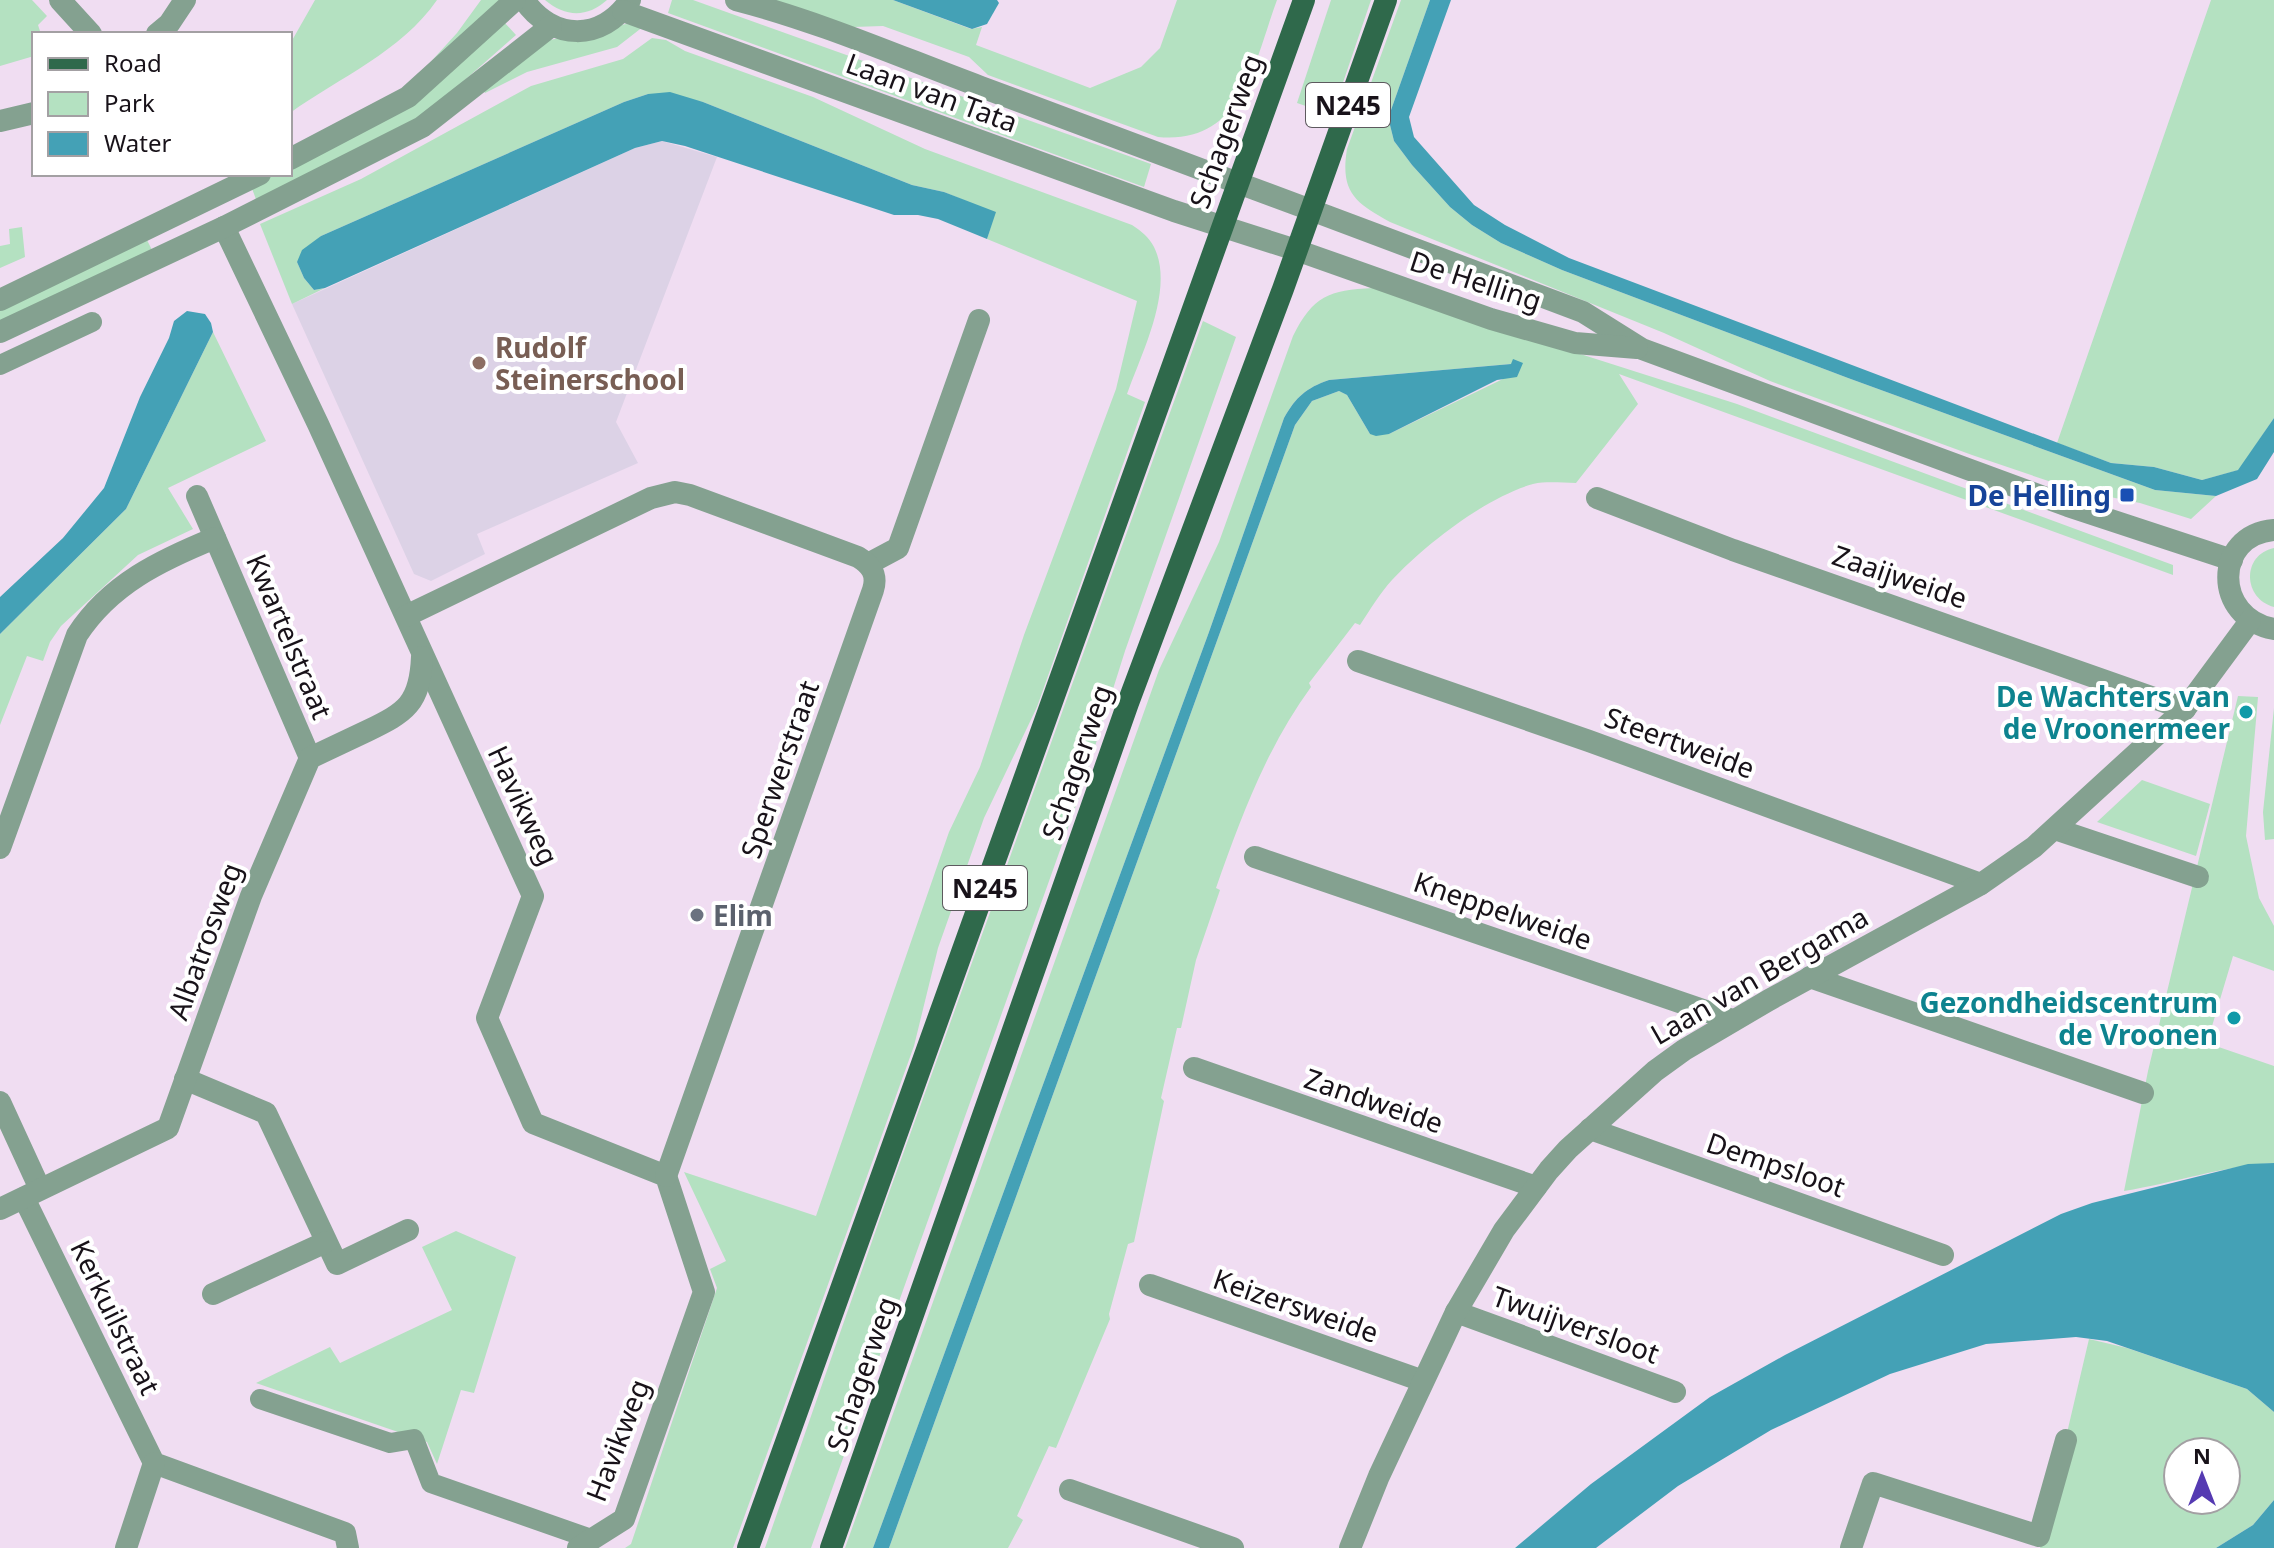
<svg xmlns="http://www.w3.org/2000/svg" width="2274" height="1548" viewBox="0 0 2274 1548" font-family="'Noto Sans',sans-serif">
  <rect width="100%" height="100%" fill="#f0ddf2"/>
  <!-- education -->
  <path fill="#dcd2e6" d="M 662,141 L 717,157 L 616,422 L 638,463 L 477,534 L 485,554 L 431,581 L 414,574 L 292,304 L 635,148 Z"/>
  <!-- green -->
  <g fill="#b4e1c1" fill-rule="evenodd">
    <path d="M 0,0 L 32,0 L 47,16 L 38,25 L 41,34 L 34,34 L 34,56 L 0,66 Z"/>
    <path d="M 315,0 L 437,0 C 401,52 340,77 290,113 L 290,44 Z"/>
    <path d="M 481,0 L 500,0 L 426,67 L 457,33 Z"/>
    <path d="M 545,0 L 607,0 C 587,18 565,17 545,0 Z"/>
    <path d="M 672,0 L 693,0 L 1151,164 L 1144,187 L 668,13 Z"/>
    <path d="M 767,0 L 893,0 L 971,29 L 982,27 L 976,45 L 1090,88 L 1141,67 L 1160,48 L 1177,0 L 1277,0 C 1254,62 1243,145 1158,137 L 988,75 L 969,57 L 883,26 L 853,27 Z"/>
    <path d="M 1331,0 L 1371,0 L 1332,115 L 1297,103 Z"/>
    <path d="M 1401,0 L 1430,0 L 1391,110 L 1390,125 L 1394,141 L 1412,165 L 1450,207 L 1472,225 L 1501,243 L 1562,270 L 1848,378 L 2155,490 L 2216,496 L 2191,519 L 2140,503 L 2075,490 L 1972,455 L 1770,381 L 1664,333 L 1390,222 C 1355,203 1340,192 1347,149 Z"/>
    <path d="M 2211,0 L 2274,0 L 2274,418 L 2239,470 L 2202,480 L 2154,467 L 2111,463 L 2057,443 Z"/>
    <path d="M 504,22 L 516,35 L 416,123 L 257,202 L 251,186 L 275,174 L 290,174 L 290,167 Z"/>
    <path d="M 626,24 L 644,26 L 617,47 L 527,72 L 485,93 L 482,88 L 550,40 Z"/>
    <path d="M 652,38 L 666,40 L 685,51 L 813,97 L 925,149 L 1132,225 C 1141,231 1149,237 1154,247 C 1175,289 1141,354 1127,394 L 1145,402 L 1037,707 L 984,818 L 938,948 L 914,1046 L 733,1548 L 625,1548 L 631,1544 L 717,1288 L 710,1269 L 726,1261 L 684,1172 L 816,1216 L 949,832 L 980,767 L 1024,635 L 1116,389 L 1137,301 L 987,239 L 995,213 L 944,192 L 912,185 L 703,102 L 648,94 L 624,102 L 321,236 L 297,262 L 304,278 L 314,290 L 325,288 L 292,304 L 260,224 L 361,179 L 531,86 L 623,59 Z"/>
    <path d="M 22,227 L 25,257 L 0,268 L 0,246 L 10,244 L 9,229 Z"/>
    <path d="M 145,236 L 153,252 L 0,324 L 0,305 Z"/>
    <path d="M 1373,288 L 1737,404 L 2173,565 L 2173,575 L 1619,374 L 1638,404 L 1576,483 C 1562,483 1547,481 1533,484 C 1486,497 1425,545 1392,580 C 1380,593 1370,610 1360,625 L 1355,623 L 1309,683 L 1311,687 C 1266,749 1241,817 1216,888 L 1220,890 L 1196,960 L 1181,1028 L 1177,1028 L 1161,1098 L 1164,1101 L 1134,1242 L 1128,1244 L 1109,1314 L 1110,1319 L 1056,1448 L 1049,1446 L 1017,1516 L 1023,1520 L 1008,1548 L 889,1548 L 1295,425 L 1312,401 L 1339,391 L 1347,395 L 1370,434 L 1389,434 L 1505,378 L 1511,364 L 1329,380 C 1306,388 1296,397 1284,418 L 1209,632 L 873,1548 L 845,1548 L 1159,670 L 1219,542 L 1293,336 C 1313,296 1329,290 1373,288 Z"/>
    <path d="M 1203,321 L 1236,337 L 1125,651 L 1079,797 L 811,1548 L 765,1548 L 885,1204 Z"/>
    <path d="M 213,332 L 266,441 L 168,488 L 193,529 L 138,555 L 61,626 L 50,642 L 43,661 L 27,656 L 0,725 L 0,634 L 126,509 Z"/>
    <path d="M 2274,548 L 2274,607 C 2243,599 2241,555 2274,548 Z"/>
    <path d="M 2238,696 L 2258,697 L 2246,836 L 2259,898 L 2274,926 L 2274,971 L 2233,956 L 2207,1043 L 2274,1066 L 2274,1163 C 2223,1166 2174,1183 2124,1191 L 2148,1071 Z"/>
    <path d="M 2274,708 L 2274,839 L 2265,840 L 2263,812 Z"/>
    <path d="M 2142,780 L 2210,804 L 2196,856 L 2097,822 Z"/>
    <path d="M 456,1231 L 516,1257 L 474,1393 L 461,1390 L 437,1464 L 427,1442 L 256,1383 L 330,1347 L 340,1363 L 452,1310 L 422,1247 Z"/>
    <path d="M 2089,1339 L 2127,1348 L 2247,1389 L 2274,1412 L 2274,1500 L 2253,1525 L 2216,1548 L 2040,1548 ZM 2178,1452 L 2226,1452 L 2226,1500 L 2178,1500 Z"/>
  </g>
  <!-- water -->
  <g fill="#44a1b6">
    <path d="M 893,0 L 997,0 L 999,3 L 987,24 L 972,29 Z"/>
    <path d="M 1430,0 L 1451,0 L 1409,117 L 1414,137 L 1474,205 L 1505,225 L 1569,258 L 2111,463 L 2154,467 L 2202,480 L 2238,470 L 2274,418 L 2274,452 L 2257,479 L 2216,496 L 2155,490 L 1848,378 L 1562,270 L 1501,243 L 1472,225 L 1450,207 L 1412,165 L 1394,141 L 1390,125 L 1391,110 Z"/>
    <path d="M 670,92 L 703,102 L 912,185 L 944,192 L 996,212 L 987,239 L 938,219 L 918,215 L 894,215 L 685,146 L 662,141 L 635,148 L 325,288 L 314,290 L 304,278 L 297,262 L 302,250 L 321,236 L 624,102 L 648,94 Z"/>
    <path d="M 187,311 L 205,314 L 211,323 L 213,332 L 126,509 L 0,634 L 0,597 L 63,538 L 104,488 L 140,397 L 169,338 L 174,321 Z"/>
    <path d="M 1513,359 L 1523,363 L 1517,377 L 1497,380 L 1389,434 L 1376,436 L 1370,434 L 1347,395 L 1339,391 L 1312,401 L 1295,425 L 889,1548 L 873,1548 L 1209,632 L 1284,418 C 1296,397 1306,388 1329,380 L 1511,364 Z"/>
    <path d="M 2274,1163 L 2274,1412 L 2247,1389 L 2107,1341 L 2076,1337 L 1986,1344 L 1890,1374 L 1771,1430 L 1678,1486 L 1596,1548 L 1515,1548 L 1591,1484 L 1710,1397 L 1785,1355 L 2061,1214 L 2092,1203 L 2248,1164 Z"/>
    <path d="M 2274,1500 L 2274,1548 L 2216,1548 L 2253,1525 Z"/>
  </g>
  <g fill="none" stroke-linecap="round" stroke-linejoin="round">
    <!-- pedestrian -->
    <g stroke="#84a190" stroke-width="20">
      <path d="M 0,365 L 92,322"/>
      <path d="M 260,1399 L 390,1443 L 414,1439 L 431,1483 L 591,1539"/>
    </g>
    <!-- minor -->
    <g stroke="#84a190" stroke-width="22">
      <path d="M 60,0 L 91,34"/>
      <path d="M 157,34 L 169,24 L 185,0"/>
      <path d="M 0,121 L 34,113"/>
      <path d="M 1311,210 L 1583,312 L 1642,349 L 2068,506 L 2232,560"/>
      <path d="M 224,227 L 318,424 L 533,896 L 487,1018 L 533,1123 L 666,1176 L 704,1292 L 624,1519 L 578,1548"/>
      <path d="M 1296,250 L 1491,319 L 1575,343 L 1637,348"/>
      <path d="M 197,496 L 310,758"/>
      <path d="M 1597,498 L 1733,550 L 2185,709"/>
      <path d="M 2274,530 C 2213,535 2213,618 2274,629"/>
      <path d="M 868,564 L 898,548 L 979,320"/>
      <path d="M 406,616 L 651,498 L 675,492 L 690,495 L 858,557 C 871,565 878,574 873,590 L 666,1176"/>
      <path d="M 1358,661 L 1589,741 L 1981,884"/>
      <path d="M 2055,829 L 2198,877"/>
      <path d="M 0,848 L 77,635 C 110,584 161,560 215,538"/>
      <path d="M 1255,857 L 1732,1020"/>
      <path d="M 1810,977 L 2143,1093"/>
      <path d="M 1194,1068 L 1536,1187"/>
      <path d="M 185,1079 L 266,1113 L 337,1264 L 408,1230"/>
      <path d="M 0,1102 L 40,1189"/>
      <path d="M 1590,1129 L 1943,1255"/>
      <path d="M 24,1198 L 154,1463 L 345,1533 L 348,1548"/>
      <path d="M 0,1209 L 168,1128 L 251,896 L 310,758 C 329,749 348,740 367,731 C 406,712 420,704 422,657"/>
      <path d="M 1150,1285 L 1423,1381"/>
      <path d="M 213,1294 L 326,1242"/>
      <path d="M 1456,1312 L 1675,1392"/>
      <path d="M 1070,1490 L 1233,1548"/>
      <path d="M 126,1548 L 154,1463"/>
      <path d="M 1350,1548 L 1379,1476 L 1456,1312 L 1504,1230 L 1549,1170 L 1568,1149 L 1655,1071 L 1684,1050 L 1769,1000 L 1981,884 L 2034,847 L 2185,709 L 2250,621"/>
      <path d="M 1851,1548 L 1873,1483 L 2039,1536 L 2066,1440"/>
    </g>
    <!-- tertiary -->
    <g stroke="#84a190" stroke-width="22">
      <path d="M 524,0 C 552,41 602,42 630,0"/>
      <path d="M 736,0 C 821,22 900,57 981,87 C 1091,129 1201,169 1311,210"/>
      <path d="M 623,11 L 1174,211 L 1296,250"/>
      <path d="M 290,159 L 408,97 L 515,0"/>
      <path d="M 0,300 L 260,174"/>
      <path d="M 0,332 L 224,227 L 422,127 L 551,26"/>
    </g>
    <!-- primary -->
    <g stroke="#2f694b" stroke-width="22">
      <path d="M 748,1548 L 1304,0"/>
      <path d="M 831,1548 L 1128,703 L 1283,289 L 1386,0"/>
    </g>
  </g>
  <!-- markers -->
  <circle fill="#8d6e63" stroke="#fff" stroke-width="3" cx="479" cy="363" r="8"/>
  <rect fill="#1a4fb4" stroke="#fff" stroke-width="3" x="2119" y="487" width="16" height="16" rx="4"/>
  <g fill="#0f9aa8" stroke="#fff" stroke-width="3">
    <circle cx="2246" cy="712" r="8"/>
    <circle cx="2234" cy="1018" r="8"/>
  </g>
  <circle fill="#6b7280" stroke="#fff" stroke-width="3" cx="697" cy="915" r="8"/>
  <g text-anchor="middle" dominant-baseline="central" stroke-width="8" stroke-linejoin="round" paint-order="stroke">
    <!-- shield labels -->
    <g fill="#fff" stroke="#5d595e" stroke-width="2">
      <rect x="1306" y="83" width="84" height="44" rx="6"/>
      <rect x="943" y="866" width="84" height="44" rx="6"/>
    </g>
    <g font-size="26" font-weight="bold" fill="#181219">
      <text x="1348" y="105">N245</text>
      <text x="985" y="888">N245</text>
    </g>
    <!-- street labels -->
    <g font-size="28" fill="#181219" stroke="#fff">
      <text transform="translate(932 92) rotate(20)">Laan van Tata</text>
      <text transform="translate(1225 131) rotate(-70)">Schagerweg</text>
      <text transform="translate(1476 280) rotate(18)">De Helling</text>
      <text transform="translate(1900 576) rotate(19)">Zaaijweide</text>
      <text transform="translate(290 636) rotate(67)">Kwartelstraat</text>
      <text transform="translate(1680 742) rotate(20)">Steertweide</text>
      <text transform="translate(1076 762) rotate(-71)">Schagerweg</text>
      <text transform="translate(779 769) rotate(-71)">Sperwerstraat</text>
      <text transform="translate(524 805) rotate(65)">Havikweg</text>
      <text transform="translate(1503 910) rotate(19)">Kneppelweide</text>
      <text transform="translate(204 941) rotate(-70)">Albatrosweg</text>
      <text transform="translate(1759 975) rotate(-30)">Laan van Bergama</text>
      <text transform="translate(1374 1100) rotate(19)">Zandweide</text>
      <text transform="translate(1776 1164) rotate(19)">Dempsloot</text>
      <text transform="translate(1296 1305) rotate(19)">Keizersweide</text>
      <text transform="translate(116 1317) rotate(64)">Kerkuilstraat</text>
      <text transform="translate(1576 1324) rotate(20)">Twuijversloot</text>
      <text transform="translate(861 1374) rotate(-71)">Schagerweg</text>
      <text transform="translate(617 1440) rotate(-69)">Havikweg</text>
    </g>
    <!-- education labels -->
    <g font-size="28" font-weight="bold" fill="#785e54" stroke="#fff" text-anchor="start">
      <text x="495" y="347">Rudolf<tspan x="495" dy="32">Steinerschool</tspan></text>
    </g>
    <!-- transit labels -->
    <g font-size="28" font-weight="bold" fill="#164399" stroke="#fff" text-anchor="end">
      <text x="2111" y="495">De Helling</text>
    </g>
    <!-- culture labels -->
    <g font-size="28" font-weight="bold" fill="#0d838f" stroke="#fff" text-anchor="end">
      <text x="2230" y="696">De Wachters van<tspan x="2230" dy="32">de Vroonermeer</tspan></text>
      <text x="2218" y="1002">Gezondheidscentrum<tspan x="2218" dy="32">de Vroonen</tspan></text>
    </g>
    <!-- worship labels -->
    <g font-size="28" font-weight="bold" fill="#5b616d" stroke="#fff" text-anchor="start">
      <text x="713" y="915">Elim</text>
    </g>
  </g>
  <!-- legend -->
  <rect x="32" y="32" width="260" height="144" fill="#ffffff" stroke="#a3a0a3" stroke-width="2"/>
  <rect x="48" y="58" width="40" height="12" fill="#2f694b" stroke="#a3a0a3" stroke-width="2"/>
  <text x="104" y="72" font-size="24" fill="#181219">Road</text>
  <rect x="48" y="92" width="40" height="24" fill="#b4e1c1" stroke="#a3a0a3" stroke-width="2"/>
  <text x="104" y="112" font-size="24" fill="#181219">Park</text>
  <rect x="48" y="132" width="40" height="24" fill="#44a1b6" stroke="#a3a0a3" stroke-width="2"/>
  <text x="104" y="152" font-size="24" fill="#181219">Water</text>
  <!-- north arrow -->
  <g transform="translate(2202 1476)"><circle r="38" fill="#ffffff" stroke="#a3a0a3" stroke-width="2"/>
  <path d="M0-6L14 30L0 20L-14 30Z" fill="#553ab2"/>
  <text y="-12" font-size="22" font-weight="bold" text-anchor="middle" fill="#181219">N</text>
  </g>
</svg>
